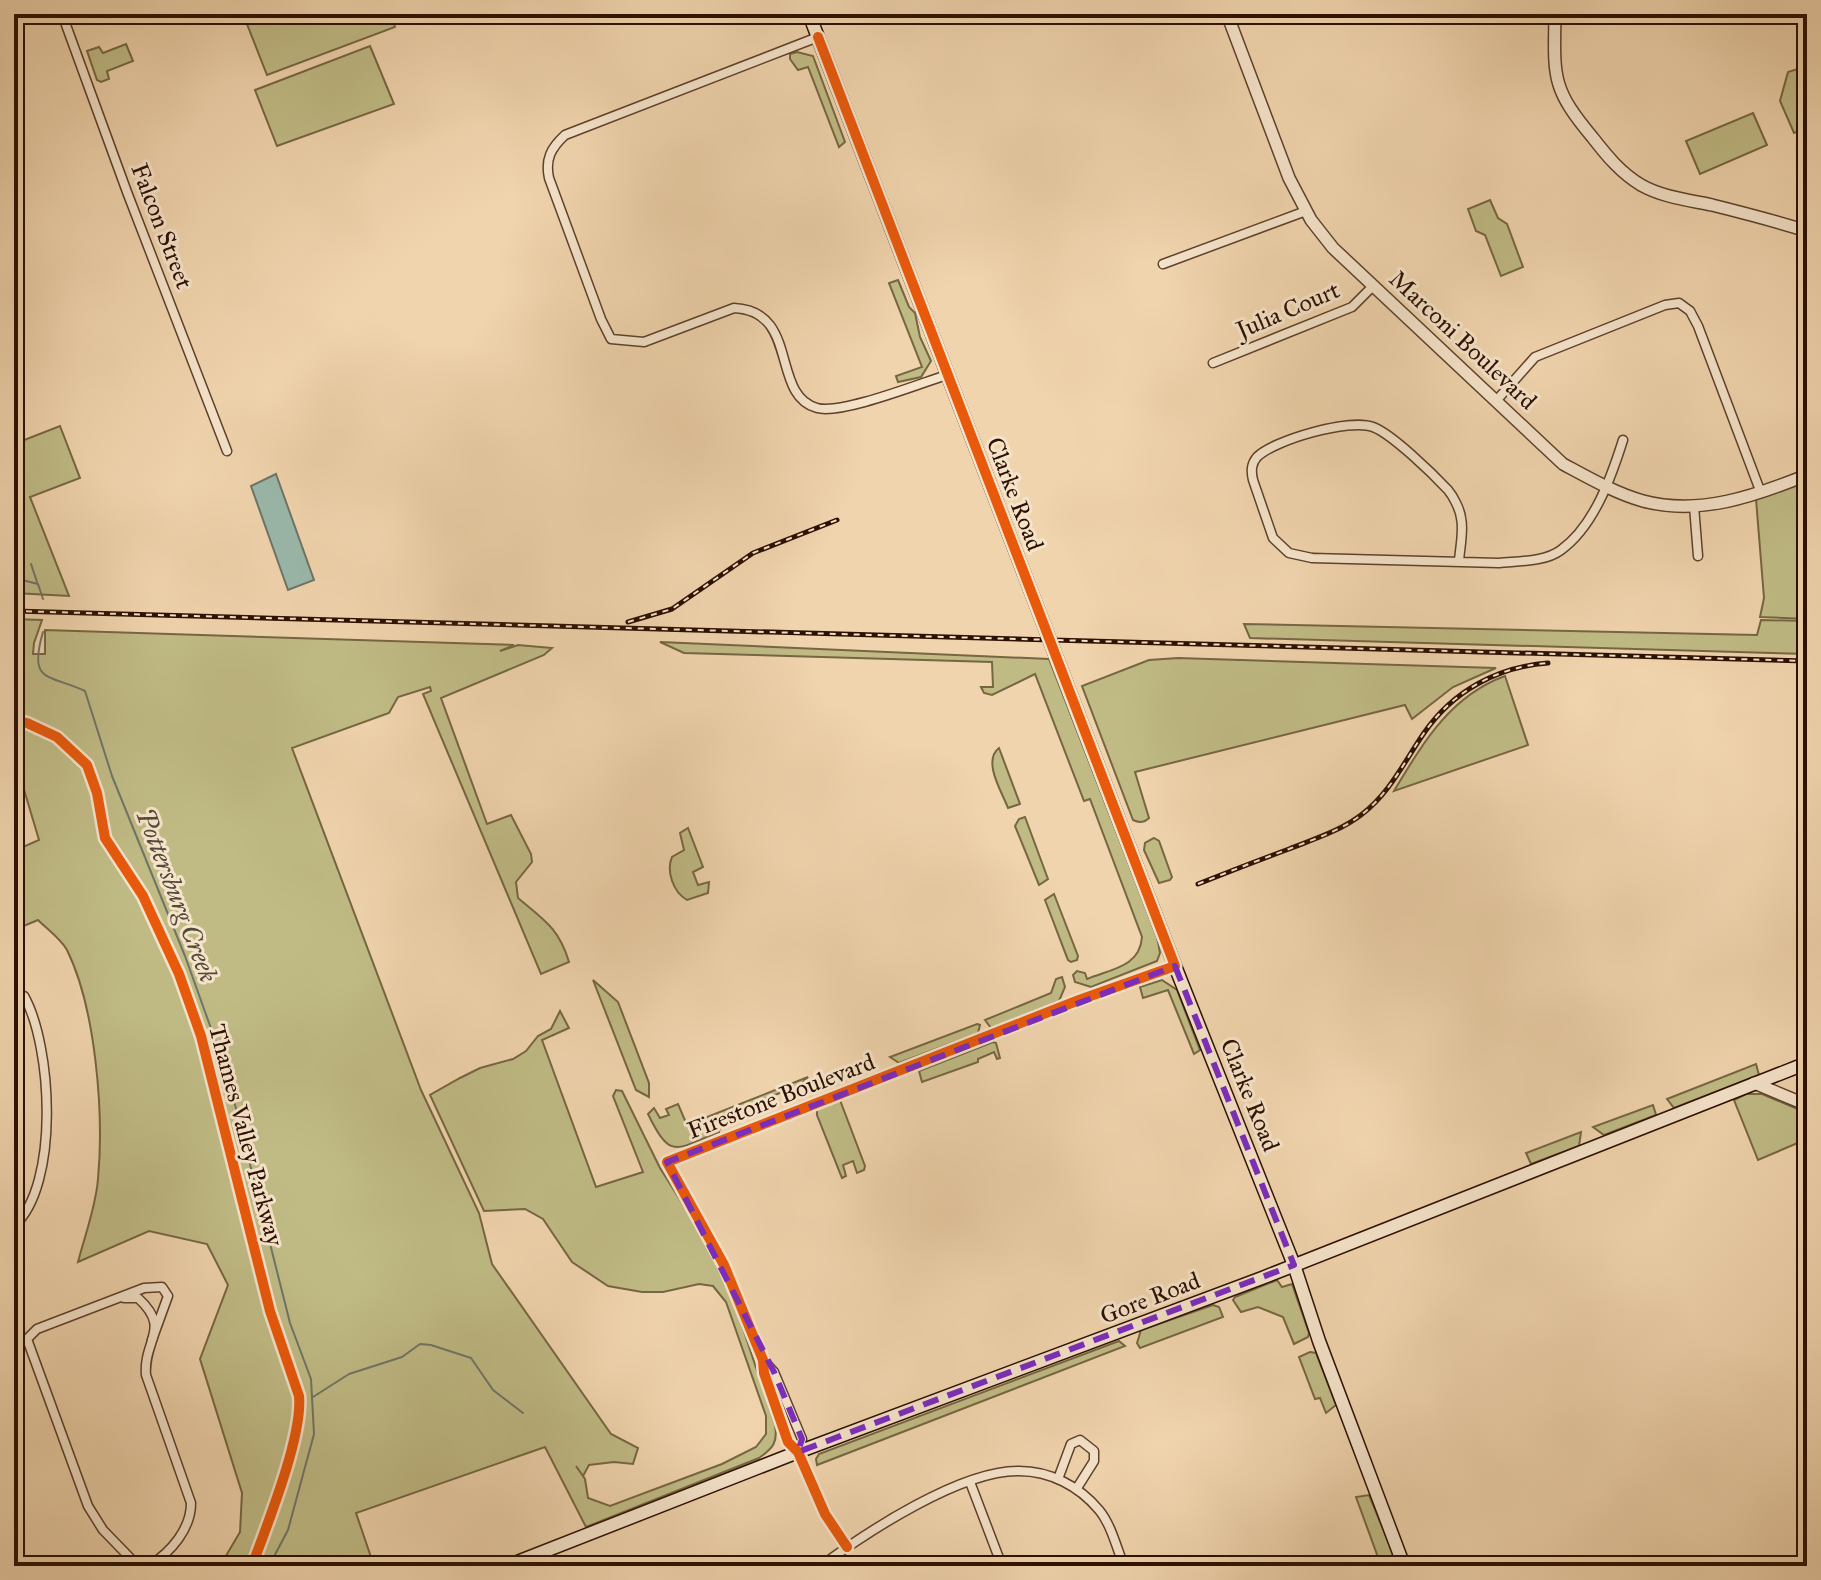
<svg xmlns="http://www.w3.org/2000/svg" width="1821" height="1580" viewBox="0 0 1821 1580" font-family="'IM FELL Great Primer',serif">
  <rect width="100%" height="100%" fill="#f0d4ad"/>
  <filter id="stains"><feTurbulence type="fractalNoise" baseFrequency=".0025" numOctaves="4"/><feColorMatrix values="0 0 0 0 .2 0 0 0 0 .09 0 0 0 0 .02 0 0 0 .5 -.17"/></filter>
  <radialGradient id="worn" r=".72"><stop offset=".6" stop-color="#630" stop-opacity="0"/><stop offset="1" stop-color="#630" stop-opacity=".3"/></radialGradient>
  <!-- green -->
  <g fill="#c0bb85" stroke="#766642" stroke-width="2">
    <path d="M 243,14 L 390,14 L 395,27 L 267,75 Z"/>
    <path d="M 126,44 L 133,61 L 107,71 L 109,79 L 101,82 L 97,80 L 87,51 L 99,47 L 103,53 Z"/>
    <path d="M 370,46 L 394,104 L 277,146 L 255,90 Z"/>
    <path d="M 797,52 L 813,56 L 845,142 L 839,147 L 808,67 L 798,70 L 790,59 L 790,54 Z"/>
    <path d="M 1807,66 L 1807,128 L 1794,133 L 1780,101 L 1788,72 Z"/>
    <path d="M 1753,113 L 1767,145 L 1700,174 L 1686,141 Z"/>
    <path d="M 1490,200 L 1498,218 L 1507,224 L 1523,267 L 1501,276 L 1485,235 L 1476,231 L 1468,209 Z"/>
    <path d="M 898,280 L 909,307 L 915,313 L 920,337 L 931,361 L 921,377 L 898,382 L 896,376 L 922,367 L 889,283 Z"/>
    <path d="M 60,426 L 80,478 L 30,497 L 69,596 L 14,593 L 14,444 Z"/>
    <path d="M 1803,481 L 1807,489 L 1807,619 L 1760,617 L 1764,598 L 1756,499 Z"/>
    <path d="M 14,619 L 42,620 L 34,643 L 33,654 L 45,654 L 45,630 L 514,645 L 500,651 L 518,645 L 552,648 L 544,655 L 441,698 L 487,824 L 511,815 L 531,854 L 532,862 L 516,882 L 518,898 C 543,919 559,928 569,962 L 541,974 L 423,694 L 431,691 L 430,687 L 398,697 L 389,713 L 292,748 L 421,1090 L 479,1213 L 492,1264 L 611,1434 L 638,1448 L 633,1464 L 614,1462 L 589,1465 L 583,1476 L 576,1466 L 585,1479 L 588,1498 L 610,1506 L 722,1464 L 756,1447 L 766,1434 L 766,1416 L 726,1302 L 713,1286 L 699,1284 L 663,1292 L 642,1292 L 608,1286 L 572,1262 L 543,1219 L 525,1209 L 484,1211 L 430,1095 L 460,1078 L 480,1068 L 513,1059 L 526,1051 L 538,1036 L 551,1029 L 560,1011 L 569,1028 L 542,1040 L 596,1187 L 643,1172 L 613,1096 L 616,1090 L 622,1091 L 660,1168 L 698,1228 L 717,1264 L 736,1307 L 775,1425 C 778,1443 773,1448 759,1458 L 586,1527 L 545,1447 L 356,1513 L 374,1566 L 220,1566 L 240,1532 L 242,1493 L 200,1359 L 228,1285 L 207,1244 L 149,1231 L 78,1262 C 85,1235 96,1206 98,1179 C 104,1114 96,1009 67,950 C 61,939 47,929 38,920 L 14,930 L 14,851 L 39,840 L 14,756 Z"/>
    <path d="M 1761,620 L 1807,621 L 1807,654 L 1250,638 L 1244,624 L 1757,635 Z"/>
    <path d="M 660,642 L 1049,659 L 1157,936 L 1160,953 L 1157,961 L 1091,987 L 1075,982 L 1073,975 L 1077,971 L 1085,973 L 1087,979 C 1111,969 1140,967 1142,937 L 1090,799 L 1084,801 L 1035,674 L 992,695 L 984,693 L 981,687 L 993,687 L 992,662 L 684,653 Z"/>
    <path d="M 1178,658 L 1496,668 L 1453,687 L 1412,719 L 1405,705 L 1135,772 L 1149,818 C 1144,823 1139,823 1133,820 L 1082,686 L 1149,660 Z"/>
    <path d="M 1505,676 L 1528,745 L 1394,791 C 1423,743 1450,696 1505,676 Z"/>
    <path d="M 999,748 L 1020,804 L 1008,808 C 1002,792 982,761 999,748 Z"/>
    <path d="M 1025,817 L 1048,879 L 1039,885 L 1015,826 L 1019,819 Z"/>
    <path d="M 688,828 L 703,867 L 693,872 L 698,885 L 709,882 L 708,893 L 687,900 C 673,892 666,871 672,857 L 684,850 L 680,833 Z"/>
    <path d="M 1154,838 L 1159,841 L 1172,877 L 1170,880 L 1159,883 L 1144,850 L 1145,843 Z"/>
    <path d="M 1054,894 L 1078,956 L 1077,960 L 1071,962 L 1068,960 L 1045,900 Z"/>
    <path d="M 1062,977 L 1065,987 L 1059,1001 L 991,1028 L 985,1020 L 1051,993 L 1056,979 Z"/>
    <path d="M 593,980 L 618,1002 L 649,1083 L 649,1097 L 636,1090 Z"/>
    <path d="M 1162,980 L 1177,990 L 1200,1050 L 1194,1054 L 1168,990 L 1143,998 L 1140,987 Z"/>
    <path d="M 977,1024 L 980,1025 L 978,1033 L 899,1063 L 890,1057 Z"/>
    <path d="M 993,1042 L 996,1043 L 1000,1058 L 997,1059 L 994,1052 L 978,1059 L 978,1062 L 922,1082 L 919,1071 Z"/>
    <path d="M 1756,1064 L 1759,1075 L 1674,1108 L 1667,1099 Z"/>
    <path d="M 808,1077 L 800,1085 L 722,1116 L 719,1132 C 676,1149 671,1161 648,1114 L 654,1108 L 660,1118 L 669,1115 L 666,1109 L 678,1104 L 687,1125 Z"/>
    <path d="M 1746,1094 L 1762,1094 L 1807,1113 L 1807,1139 L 1758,1160 L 1734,1100 Z"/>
    <path d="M 840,1100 L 865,1166 L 864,1170 L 857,1173 L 853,1161 L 843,1165 L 846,1176 L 842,1178 L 817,1115 L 817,1109 Z"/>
    <path d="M 1653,1105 L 1656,1115 L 1604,1135 L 1593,1127 Z"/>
    <path d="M 1581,1132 L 1579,1146 L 1531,1164 L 1526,1153 Z"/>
    <path d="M 1277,1280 L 1282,1287 L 1292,1284 L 1309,1333 L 1308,1337 L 1294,1344 L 1283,1317 L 1258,1307 L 1241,1312 L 1233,1300 L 1235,1297 Z"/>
    <path d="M 1213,1305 L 1219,1307 L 1223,1317 L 1140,1348 L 1137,1343 L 1141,1330 Z"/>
    <path d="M 1119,1341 L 1125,1346 L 817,1465 L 816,1459 L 819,1454 Z"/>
    <path d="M 1310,1352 L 1316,1353 L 1336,1405 L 1326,1413 L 1320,1398 L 1315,1399 L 1299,1357 Z"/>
    <path d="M 1369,1495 L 1395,1558 L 1394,1566 L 1386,1566 L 1383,1559 L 1379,1560 L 1356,1497 Z"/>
  </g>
  <!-- water -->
  <path fill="#9ab8ab" stroke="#6e7567" stroke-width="2" d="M 276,474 L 314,580 L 288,590 L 251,486 Z"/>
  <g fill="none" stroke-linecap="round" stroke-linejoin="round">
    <!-- stream -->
    <g stroke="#6e7567" stroke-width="2">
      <path d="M 31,564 L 37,582"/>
      <path d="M 14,578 L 38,584 L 43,599"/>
      <path d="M 43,632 C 28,683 48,674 85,691 L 112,776 L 185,956 L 227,1073 L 290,1323 L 311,1379 L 314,1434 L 288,1530 L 269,1566"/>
      <path d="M 313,1397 L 349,1374 L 402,1357 L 420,1344 L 431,1345 L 471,1358 L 493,1390 L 523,1413"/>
    </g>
    <!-- minor casing -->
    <g stroke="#5d412b" stroke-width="11">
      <g id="minor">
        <path d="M 62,14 L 127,192 L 227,451"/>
        <path d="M 818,37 L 565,135 C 551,148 545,159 549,178 L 601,319 L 611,339 L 644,342 L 734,308 C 800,311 770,395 817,408 C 841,415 921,383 947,375"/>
        <path d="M 1163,264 L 1306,211"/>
        <path d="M 1213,363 L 1352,307 L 1373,286"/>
        <path d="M 1496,401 L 1535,357 L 1665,305 L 1679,303 L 1690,311 L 1698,326 L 1761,493"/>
        <path d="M 1694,506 L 1698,556"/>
        <path d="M 1459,561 C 1460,547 1464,530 1461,518 C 1460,509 1453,496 1448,490 C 1433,474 1392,434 1373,427 C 1350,418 1274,440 1257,457 C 1251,464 1251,471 1253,480 L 1273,538 L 1289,553 L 1312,558 L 1499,563 C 1519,561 1545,562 1561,550 C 1594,526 1611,478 1623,440"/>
        <path d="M 14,993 L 24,996 C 52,1046 60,1185 14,1226"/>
        <path d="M 124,1298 L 138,1298 C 172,1329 143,1340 146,1375 L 191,1503 C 191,1529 171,1552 149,1566"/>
        <path d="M 763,1360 L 774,1372 L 802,1439 L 798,1452"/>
        <path d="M 1058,1479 L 1071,1444 L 1080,1440 L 1094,1451 L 1094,1461 L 1077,1488"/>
        <path d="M 970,1482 L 1002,1566"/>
        <path d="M 847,1547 L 825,1514 L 798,1452 L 788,1442 L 764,1373 L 763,1360 L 724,1265 L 667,1162 L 1079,1000 L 1175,966"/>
        <path d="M 138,1566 L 103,1530 L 88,1506 L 27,1339 L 37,1329 L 144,1288 L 162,1287 L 168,1296 L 152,1340"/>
        <path d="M 821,1566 C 867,1532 961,1470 1019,1471 C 1050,1471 1079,1486 1099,1510 C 1111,1524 1117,1549 1124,1566"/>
      </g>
    </g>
    <!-- tertiary casing -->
    <g stroke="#5d412b" stroke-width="14">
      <g id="tertiary">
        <path d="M 1227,14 L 1289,178 L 1311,220 L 1333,248 L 1563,464 C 1589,478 1615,493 1643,501 C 1699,516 1755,496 1807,475"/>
        <path d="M 1555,14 C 1554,77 1551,88 1593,138 C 1607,156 1621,173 1641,185 C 1662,197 1688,200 1712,205 C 1744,213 1775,221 1807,231"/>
        <path d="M 1754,1083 L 1807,1105"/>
      </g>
    </g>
    <!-- secondary casing -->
    <g stroke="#2c1000" stroke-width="15">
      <g id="secondary">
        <path d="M 809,14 L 1175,966 L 1294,1265 L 1319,1341 L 1404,1566"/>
        <path d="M 507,1566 L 798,1452 L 1262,1278 L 1807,1063"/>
      </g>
    </g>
    <!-- minor -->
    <use href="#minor" stroke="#f5e3ca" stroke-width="8"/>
    <!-- tertiary -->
    <use href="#tertiary" stroke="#f5e3ca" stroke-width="11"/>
    <!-- secondary -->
    <use href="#secondary" stroke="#f5e3ca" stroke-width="12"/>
    <!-- rail casing -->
    <g stroke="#2c1000" stroke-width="5">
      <g id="rail">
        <path d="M 14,611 L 1807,661"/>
        <path d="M 628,622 L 672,609 L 753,553 L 837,520"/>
        <path d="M 1198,884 C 1228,872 1259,860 1289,849 C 1314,839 1340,831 1361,815 C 1390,793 1404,762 1424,733 C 1453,691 1497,667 1548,663"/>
      </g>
    </g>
    <!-- rail -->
    <use href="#rail" stroke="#f5e3ca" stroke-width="2" stroke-dasharray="6" stroke-linecap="butt"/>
    <!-- cycleway casing -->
    <g stroke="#f5e3ca" stroke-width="15">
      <g id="cycleway">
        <path d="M 818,37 L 1175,966 L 1079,1000 L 667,1162 L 724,1265 L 763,1360 L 764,1373 L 788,1442 L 798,1452 L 825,1514 L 847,1547"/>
        <path d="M 14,720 L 27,723 L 57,737 L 87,765 L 97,793 L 105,838 L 143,896 L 179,974 L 201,1036 L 270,1311 L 299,1396 C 303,1436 267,1525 252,1566"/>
      </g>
    </g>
    <!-- cycleway -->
    <use href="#cycleway" stroke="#e8590c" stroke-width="10"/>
  </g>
  <!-- marked area -->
  <path fill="none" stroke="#7b2cbf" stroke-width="6" stroke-dasharray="16 10" stroke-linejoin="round" d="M 1175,966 L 1294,1265 L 798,1452 L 802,1439 L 774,1372 L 667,1162 Z"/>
  <g text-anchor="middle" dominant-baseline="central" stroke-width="6" stroke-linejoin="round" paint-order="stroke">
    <!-- street labels -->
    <g font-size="24" fill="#2c1000" stroke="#f5e3ca">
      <text transform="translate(162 226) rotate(69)">Falcon Street</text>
      <text transform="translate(1288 310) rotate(-23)">Julia Court</text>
      <text transform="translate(1463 340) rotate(43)">Marconi Boulevard</text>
      <text transform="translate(1015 494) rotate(69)">Clarke Road</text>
      <text transform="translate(1250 1095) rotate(68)">Clarke Road</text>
      <text transform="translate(781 1096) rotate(-21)">Firestone Boulevard</text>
      <text transform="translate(246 1135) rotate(75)">Thames Valley Parkway</text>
      <text transform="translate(1150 1298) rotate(-21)">Gore Road</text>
    </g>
    <!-- water labels -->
    <g font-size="26" font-style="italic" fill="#524b3c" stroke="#f5e3ca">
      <text transform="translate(177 895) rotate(69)">Pottersburg Creek</text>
    </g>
  </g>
  <!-- margin -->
  <rect width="1821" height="1580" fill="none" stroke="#f0d4ad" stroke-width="48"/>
  <rect x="16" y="16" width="1789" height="1548" fill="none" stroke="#2c1000" stroke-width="4"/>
  <rect x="24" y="24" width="1773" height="1532" fill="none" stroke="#2c1000" stroke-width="2"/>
  <rect width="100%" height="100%" filter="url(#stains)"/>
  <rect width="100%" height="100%" fill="url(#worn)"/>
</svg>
